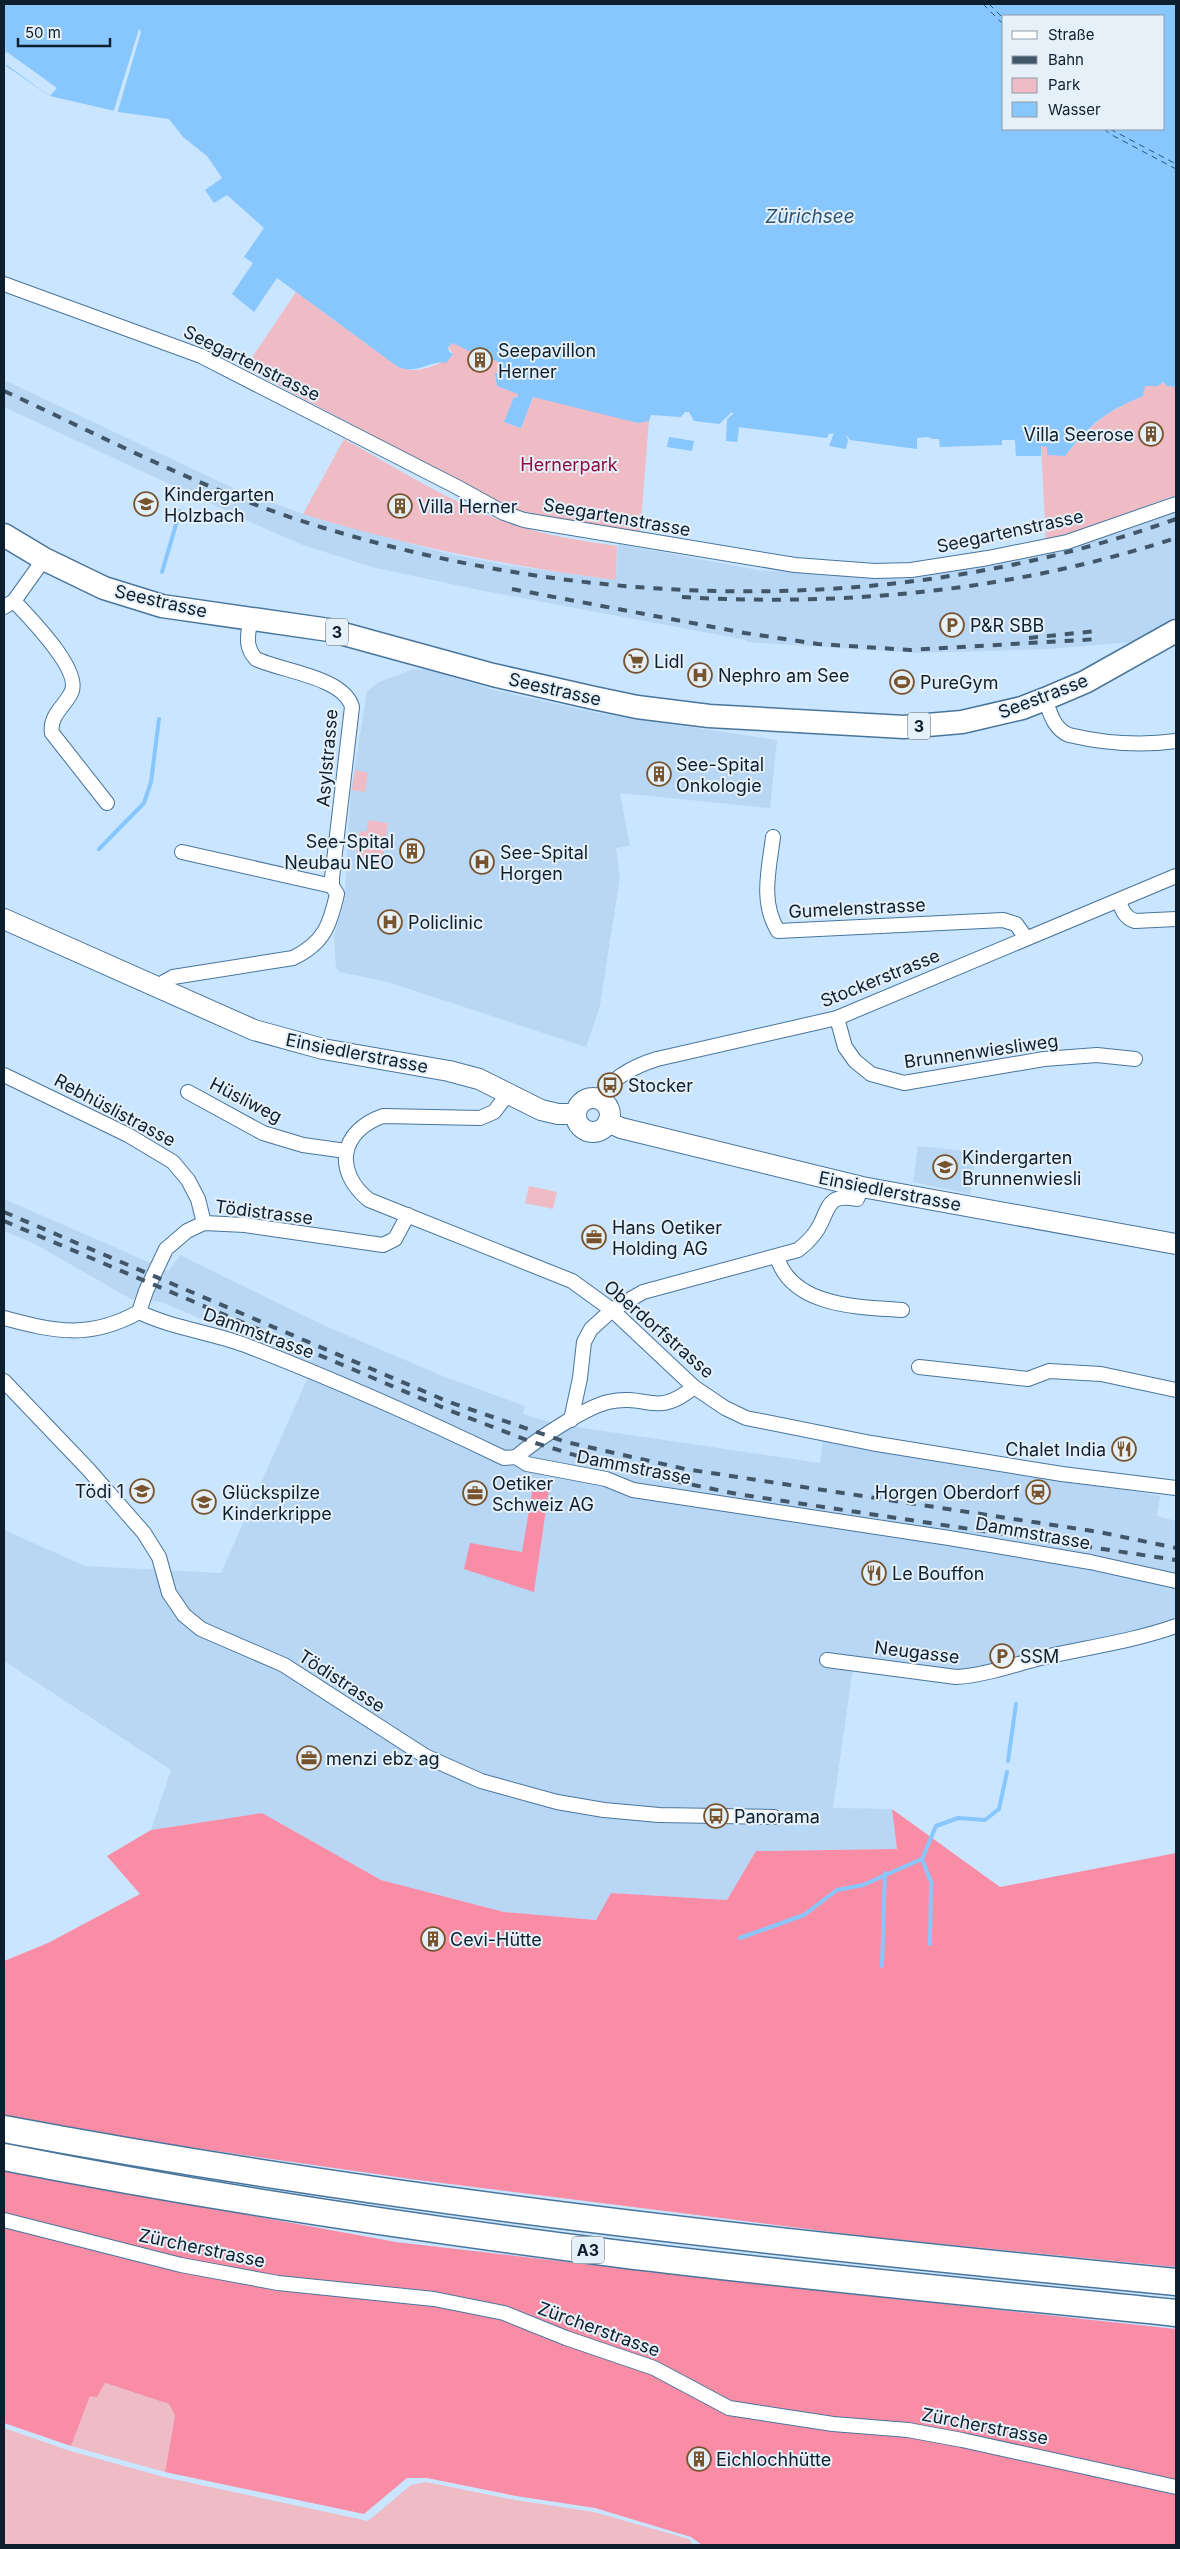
<svg xmlns="http://www.w3.org/2000/svg" width="1180" height="2549" viewBox="0 0 1180 2549" font-family="Inter,sans-serif">
  <rect width="100%" height="100%" fill="#c9e5ff"/>
  <!-- built -->
  <g fill="#b8d7f4">
    <path d="M 4,380 L 231,487 L 303,514 L 445,553 L 506,565 L 616,580 L 618,544 L 758,570 L 873,578 L 904,577 L 1000,563 L 1044,553 L 1176,513 L 1176,621 L 1133,642 L 1049,649 L 917,653 L 747,642 L 747,640 L 479,590 L 372,567 L 303,545 L 268,530 L 4,407 Z"/>
    <path d="M 414,669 L 429,670 L 494,690 L 597,713 L 777,740 L 770,808 L 620,793 L 630,846 L 616,848 L 620,877 L 609,947 L 600,1006 L 586,1047 L 388,982 L 340,972 L 336,968 L 334,935 L 344,904 L 351,790 L 367,691 L 379,682 Z"/>
    <path d="M 918,1146 L 976,1152 L 970,1194 L 913,1182 Z"/>
    <path d="M 4,1199 L 169,1271 L 180,1255 L 325,1326 L 445,1377 L 525,1406 L 523,1414 L 556,1424 L 820,1463 L 823,1440 L 862,1445 L 1160,1496 L 1157,1516 L 1176,1521 L 1176,1631 L 1163,1638 L 1091,1651 L 971,1684 L 853,1668 L 833,1808 L 892,1809 L 897,1849 L 756,1851 L 727,1900 L 611,1893 L 597,1920 L 504,1912 L 381,1880 L 262,1813 L 151,1830 L 171,1770 L 4,1661 L 4,1530 L 85,1566 L 221,1573 L 313,1366 L 161,1302 L 131,1299 L 35,1244 L 4,1231 Z"/>
  </g>
  <!-- green -->
  <g fill="#efbbc5">
    <path d="M 296,292 L 398,367 C 416,375 439,366 453,354 L 448,347 L 453,343 L 497,361 L 502,368 L 499,373 L 511,391 L 519,394 L 517,398 L 514,397 L 504,422 L 521,428 L 533,397 L 649,420 L 640,533 L 521,511 L 507,506 L 245,368 Z"/>
    <path d="M 1163,382 L 1167,386 L 1176,387 L 1176,495 L 1067,535 L 1046,540 L 1041,446 L 1047,446 L 1065,456 C 1091,424 1105,412 1143,396 L 1144,385 L 1158,386 Z"/>
    <path d="M 344,439 C 399,469 455,506 515,525 C 549,536 582,541 617,546 L 616,580 C 508,566 407,546 303,514 Z"/>
    <path d="M 355,770 L 368,773 L 365,792 L 352,790 Z"/>
    <path d="M 369,820 L 388,823 L 381,870 L 365,867 L 356,851 L 360,831 L 366,832 Z"/>
    <path d="M 529,1186 L 557,1192 L 553,1209 L 525,1203 Z"/>
    <path d="M 104,2383 L 169,2404 L 175,2414 L 165,2472 L 71,2446 L 90,2396 Z"/>
    <path d="M 4,2428 L 70,2451 L 164,2477 L 368,2521 L 411,2485 L 426,2482 L 515,2500 L 594,2512 L 689,2539 L 693,2545 L 4,2545 Z"/>
  </g>
  <!-- forest -->
  <g fill="#fa8da6">
    <path d="M 534,1481 L 550,1482 L 534,1592 L 464,1569 L 470,1543 L 522,1552 Z"/>
    <path d="M 892,1809 L 1000,1887 L 1176,1853 L 1176,2267 L 871,2237 L 418,2180 L 77,2131 L 4,2115 L 4,1961 L 48,1943 L 140,1894 L 107,1856 L 151,1830 L 262,1813 L 381,1880 L 504,1912 L 596,1920 L 611,1893 L 727,1900 L 756,1851 L 897,1849 Z"/>
    <path d="M 4,2170 L 396,2242 L 705,2278 L 1176,2329 L 1176,2545 L 702,2545 L 691,2537 L 595,2508 L 516,2496 L 427,2478 L 407,2478 L 364,2514 L 165,2472 L 175,2415 L 169,2404 L 105,2383 L 97,2397 L 90,2396 L 71,2446 L 4,2423 Z"/>
  </g>
  <!-- water -->
  <g fill="#88c7fe" fill-rule="evenodd">
    <path d="M 4,4 L 1176,4 L 1176,387 L 1167,386 L 1163,382 L 1158,386 L 1145,386 L 1143,396 C 1105,412 1091,423 1065,456 L 1047,455 L 1047,447 L 1041,446 L 1041,456 L 1016,456 L 1015,440 L 1002,440 L 1002,445 L 940,447 L 939,439 L 932,439 L 928,437 L 917,438 L 917,449 L 850,440 L 845,434 L 848,440 L 846,449 L 829,446 L 834,433 L 829,434 L 827,438 L 737,427 L 739,428 L 737,442 L 726,441 L 727,419 L 733,414 L 732,412 L 719,424 L 694,421 L 689,412 L 685,412 L 681,417 L 651,415 L 649,421 L 638,423 L 533,397 L 521,428 L 504,422 L 514,397 L 517,398 L 518,394 L 497,386 L 495,373 L 499,373 L 502,368 L 497,361 L 480,356 L 477,362 L 469,358 L 471,352 L 453,343 L 448,347 L 449,352 L 453,354 L 446,363 C 430,360 417,375 398,367 L 277,278 L 254,312 L 232,294 L 253,263 L 244,257 L 264,228 L 227,195 L 214,203 L 205,190 L 222,178 L 207,156 L 183,137 L 169,119 L 119,112 L 50,96 L 6,66 ZM 1004,16 L 1164,16 L 1164,129 L 1004,129 Z"/>
    <path d="M 669,437 L 694,441 L 692,451 L 667,447 Z"/>
  </g>
  <!-- pier -->
  <g fill="#c9e5ff">
    <path d="M 139,29 L 141,32 L 117,114 L 113,113 Z"/>
    <path d="M 7,52 L 57,88 L 50,96 L 4,63 L 4,57 Z"/>
  </g>
  <g fill="none" stroke-linecap="round" stroke-linejoin="round">
    <!-- stream -->
    <g stroke="#88c7fe" stroke-width="4">
      <path d="M 162,572 L 180,511"/>
      <path d="M 99,849 L 144,803 L 151,782 L 159,719"/>
      <path d="M 1008,1761 L 1016,1704"/>
      <path d="M 922,1859 L 931,1882 L 930,1944"/>
      <path d="M 740,1938 L 804,1915 L 837,1890 L 863,1885 L 922,1859 L 936,1826 L 958,1818 L 985,1820 L 999,1809 L 1007,1772"/>
      <path d="M 882,1966 L 885,1873"/>
    </g>
    <!-- ferry -->
    <g stroke="#27547a" stroke-width="1" stroke-dasharray="6 5" stroke-linecap="butt">
      <path d="M 983,4 L 1004,25"/>
      <path d="M 989,4 L 1004,19"/>
      <path d="M 1104,129 L 1110,134 L 1176,169"/>
      <path d="M 1110,129 L 1176,164"/>
    </g>
    <!-- minor casing -->
    <g stroke="#49759b" stroke-width="16">
      <g id="minor">
        <path d="M 4,284 L 201,356 L 457,487 L 504,513 L 524,520 L 795,565 L 875,571 L 911,570 L 988,558 L 1067,542 L 1176,504"/>
        <path d="M 14,601 C 28,616 83,671 71,693 C 64,707 49,716 52,733 L 107,803"/>
        <path d="M 4,607 L 14,601 L 44,559"/>
        <path d="M 1045,699 C 1050,713 1054,729 1069,735 C 1103,743 1141,746 1176,741"/>
        <path d="M 773,837 C 769,869 760,902 778,931 L 1003,920 L 1016,924 L 1026,938"/>
        <path d="M 182,852 L 332,886"/>
        <path d="M 1119,901 C 1122,910 1125,918 1135,921 L 1176,919"/>
        <path d="M 161,988 L 164,982 L 173,977 L 293,958 C 324,943 330,925 337,894 L 332,886 L 332,878 L 352,707 C 344,677 281,671 256,659 C 244,646 248,634 251,618"/>
        <path d="M 837,1018 L 845,1047 L 855,1061 L 871,1074 L 904,1083 L 1044,1059 L 1097,1055 L 1135,1059"/>
        <path d="M 4,1075 L 128,1135 L 173,1162 L 188,1180 L 198,1199 L 204,1223"/>
        <path d="M 188,1092 L 263,1133 L 303,1145 L 346,1151"/>
        <path d="M 507,1095 L 494,1112 L 480,1118 L 383,1116 C 340,1131 333,1171 369,1200 L 572,1281 L 612,1310 L 694,1387 L 725,1408 L 746,1418 L 871,1443 L 1062,1474 L 1176,1488"/>
        <path d="M 598,1099 C 611,1079 634,1066 657,1059 L 837,1018 L 1176,876"/>
        <path d="M 777,1257 C 792,1307 859,1307 902,1310"/>
        <path d="M 139,1312 C 172,1328 210,1332 245,1345 C 333,1379 419,1417 504,1458 L 516,1457 L 527,1464 L 606,1479 L 633,1490 L 949,1538 L 1090,1562 L 1176,1581"/>
        <path d="M 4,1318 C 56,1332 90,1339 139,1312 L 146,1291 L 166,1249 L 187,1231 L 204,1223 L 245,1225 L 383,1245 L 395,1239 L 408,1215"/>
        <path d="M 919,1367 L 1028,1379 L 1049,1371 L 1101,1374 L 1176,1390"/>
        <path d="M 4,1381 L 88,1469 L 144,1533 L 159,1557 L 169,1593 L 184,1615 L 201,1629 L 284,1665 L 425,1756 L 481,1781 L 557,1802 L 604,1810 L 659,1815 L 774,1817"/>
        <path d="M 571,1420 L 580,1378 L 584,1342 L 591,1329 L 612,1310 L 643,1292 L 798,1250 C 807,1243 816,1234 821,1223 C 830,1203 831,1194 857,1199 L 862,1187"/>
        <path d="M 516,1457 C 536,1440 584,1408 608,1402 C 649,1393 655,1419 694,1387"/>
        <path d="M 827,1660 L 956,1677 C 987,1675 1015,1664 1045,1657 C 1089,1647 1134,1641 1176,1626"/>
        <path d="M 4,2220 L 181,2265 L 278,2283 L 434,2299 L 504,2313 L 566,2338 L 654,2368 L 729,2408 L 833,2424 L 908,2430 L 962,2440 L 1176,2487"/>
      </g>
    </g>
    <!-- secondary casing -->
    <g stroke="#49759b" stroke-width="22">
      <g id="secondary">
        <path d="M 4,919 L 254,1030 L 323,1049 L 449,1071 L 479,1079 L 541,1110 L 558,1114 L 576,1114"/>
        <circle cx="593" cy="1115" r="17"/>
        <path d="M 608,1122 L 621,1128 L 862,1187 L 1176,1244"/>
      </g>
    </g>
    <!-- primary casing -->
    <g stroke="#49759b" stroke-width="25">
      <path id="primary" d="M 4,535 L 44,559 L 104,588 L 162,606 L 329,630 L 493,675 L 594,698 L 637,707 L 709,716 L 904,727 L 962,722 L 1022,708 L 1045,699 L 1085,682 L 1176,631"/>
    </g>
    <!-- motorway casing -->
    <g stroke="#49759b" stroke-width="29">
      <g id="motorway">
        <path d="M 4,2129 C 392,2202 784,2244 1176,2282"/>
        <path d="M 4,2157 C 208,2197 414,2228 620,2254 C 805,2277 991,2294 1176,2313"/>
      </g>
    </g>
    <!-- minor -->
    <use href="#minor" stroke="#fff" stroke-width="14"/>
    <!-- secondary -->
    <use href="#secondary" stroke="#fff" stroke-width="20"/>
    <!-- primary -->
    <use href="#primary" stroke="#fff" stroke-width="22"/>
    <!-- motorway -->
    <use href="#motorway" stroke="#fff" stroke-width="26"/>
    <!-- rail -->
    <g stroke="#415669" stroke-width="4" stroke-dasharray="9 9" stroke-linecap="butt">
      <path d="M 4,391 C 108,439 213,495 324,528 C 600,611 902,617 1176,519"/>
      <path d="M 512,589 L 745,633 L 818,644 L 910,650 L 1098,639"/>
      <path d="M 682,597 C 849,607 1017,590 1176,538"/>
      <path d="M 1029,638 L 1096,631"/>
      <path d="M 4,1212 L 449,1402 L 566,1442 L 685,1469 L 1099,1532 L 1176,1548"/>
      <path d="M 4,1221 L 446,1409 L 529,1441 L 594,1461 L 660,1478 L 737,1494 L 1176,1560"/>
    </g>
  </g>
  <!-- icons -->
  <defs>
    <g id="building-ring" transform="scale(1.25)"><circle r="9.5" fill="#e6f0f8" stroke="#78542e" stroke-width="1.5"/><path d="M-4-6H4V6H1V3H-1V6H-4ZM-2.5-4.3h1.7v1.8h-1.7ZM.8-4.3h1.7v1.8H.8ZM-2.5-1h1.7V.8h-1.7ZM.8-1h1.7V.8H.8Z" fill="#78542e"/></g>
    <g id="school-ring" transform="scale(1.25)"><circle r="9.5" fill="#e6f0f8" stroke="#78542e" stroke-width="1.5"/><path d="M0-5L7-2L0 1L-7-2ZM-4 1L0 2.5L4 1V4Q0 6-4 4Z" fill="#78542e"/></g>
    <g id="parking-ring" transform="scale(1.25)"><circle r="9.5" fill="#e6f0f8" stroke="#78542e" stroke-width="1.5"/><path d="M-3.5-5.5H1a3.5 3.5 0 0 1 0 7H-1V5.5H-3.5ZM-1-3.4V-.6H.8a1.4 1.4 0 0 0 0-2.8Z" fill="#78542e"/></g>
    <g id="supermarket-ring" transform="scale(1.25)"><circle r="9.5" fill="#e6f0f8" stroke="#78542e" stroke-width="1.5"/><path d="M-6-5.5h2.5l.6 2H6L4.5 2H-2.5L-4.4-4H-6ZM-1.5 3.2a1.3 1.3 0 1 0 .1 0ZM3 3.2a1.3 1.3 0 1 0 .1 0Z" fill="#78542e"/></g>
    <g id="hospital-ring" transform="scale(1.25)"><circle r="9.5" fill="#e6f0f8" stroke="#78542e" stroke-width="1.5"/><path d="M-5-5h3v3.5h4V-5h3V5h-3V1.5h-4V5h-3Z" fill="#78542e"/></g>
    <g id="stadium-ring" transform="scale(1.25)"><circle r="9.5" fill="#e6f0f8" stroke="#78542e" stroke-width="1.5"/><path d="M0-5a6.5 5 0 1 0 0 10a6.5 5 0 1 0 0-10ZM-3.5-1.8h7v3.6h-7Z" fill="#78542e"/></g>
    <g id="bus-ring" transform="scale(1.25)"><circle r="9.5" fill="#e6f0f8" stroke="#78542e" stroke-width="1.5"/><path d="M-5-6H5V4H4V6H2V4H-2V6H-4V4H-5ZM-3.5-4V0h7V-4ZM-3.5 1.2v1.5H-2V1.2ZM2 1.2v1.5H3.5V1.2Z" fill="#78542e"/></g>
    <g id="office-ring" transform="scale(1.25)"><circle r="9.5" fill="#e6f0f8" stroke="#78542e" stroke-width="1.5"/><path d="M-6-3h4V-5.5h4V-3h4V5H-6ZM-1-4.5V-3h2v-1.5ZM-6 0V1H6V0Z" fill="#78542e"/></g>
    <g id="restaurant-ring" transform="scale(1.25)"><circle r="9.5" fill="#e6f0f8" stroke="#78542e" stroke-width="1.5"/><path d="M-5-6h1v4h1v-4h1v4h1v-4h1v5L-1.5 .5V6h-2V.5L-5-1ZM5-6V6H3V1.5H1.5Q1.5-4 5-6Z" fill="#78542e"/></g>
    <g id="station-ring" transform="scale(1.25)"><circle r="9.5" fill="#e6f0f8" stroke="#78542e" stroke-width="1.5"/><path d="M-3-6H3Q5-6 5-4V2Q5 4 3 4L4.5 6H3L1.5 4h-3L-3 6H-4.5L-3 4Q-5 4-5 2V-4Q-5-6-3-6ZM-3.5-4v3h7v-3ZM-3.5 1v1.5H-2V1ZM2 1v1.5H3.5V1Z" fill="#78542e"/></g>
  </defs>
  <g fill-rule="evenodd">
    <use href="#building-ring" x="480" y="360"/>
    <use href="#building-ring" x="1151" y="434"/>
    <use href="#school-ring" x="146" y="504"/>
    <use href="#building-ring" x="400" y="506"/>
    <use href="#parking-ring" x="952" y="625"/>
    <use href="#supermarket-ring" x="636" y="661"/>
    <use href="#hospital-ring" x="700" y="675"/>
    <use href="#stadium-ring" x="902" y="682"/>
    <use href="#building-ring" x="659" y="774"/>
    <use href="#building-ring" x="412" y="851"/>
    <use href="#hospital-ring" x="482" y="862"/>
    <use href="#hospital-ring" x="390" y="922"/>
    <use href="#bus-ring" x="610" y="1085"/>
    <use href="#school-ring" x="945" y="1167"/>
    <use href="#office-ring" x="594" y="1237"/>
    <use href="#restaurant-ring" x="1124" y="1449"/>
    <use href="#school-ring" x="142" y="1491"/>
    <use href="#station-ring" x="1038" y="1492"/>
    <use href="#office-ring" x="475" y="1493"/>
    <use href="#school-ring" x="204" y="1502"/>
    <use href="#restaurant-ring" x="874" y="1573"/>
    <use href="#parking-ring" x="1002" y="1656"/>
    <use href="#office-ring" x="309" y="1758"/>
    <use href="#bus-ring" x="716" y="1816"/>
    <use href="#building-ring" x="433" y="1939"/>
    <use href="#building-ring" x="699" y="2459"/>
  </g>
  <g text-anchor="middle" dominant-baseline="central" stroke-width="4" stroke-linejoin="round" paint-order="stroke">
    <!-- shield labels -->
    <g fill="#e6f0f8" stroke="#4e5e6b" stroke-width="1">
      <rect x="326" y="618.5" width="22" height="27" rx="4"/>
      <rect x="908" y="712.5" width="22" height="27" rx="4"/>
      <rect x="572" y="2236.5" width="32" height="27" rx="4"/>
    </g>
    <g font-size="16" font-weight="bold" fill="#0d1f2f">
      <text x="337" y="632">3</text>
      <text x="919" y="726">3</text>
      <text x="588" y="2250">A3</text>
    </g>
    <!-- poi labels -->
    <g font-size="18" fill="#0d1f2f" stroke="#e6f0f8" text-anchor="start">
      <text x="498" y="350">Seepavillon<tspan x="498" dy="21">Herner</tspan></text>
      <text x="1134" y="434" text-anchor="end">Villa Seerose</text>
      <text x="164" y="494">Kindergarten<tspan x="164" dy="21">Holzbach</tspan></text>
      <text x="418" y="506">Villa Herner</text>
      <text x="970" y="625">P&amp;R SBB</text>
      <text x="654" y="661">Lidl</text>
      <text x="718" y="675">Nephro am See</text>
      <text x="920" y="682">PureGym</text>
      <text x="676" y="764">See-Spital<tspan x="676" dy="21">Onkologie</tspan></text>
      <text x="394" y="841" text-anchor="end">See-Spital<tspan x="394" dy="21">Neubau NEO</tspan></text>
      <text x="500" y="852">See-Spital<tspan x="500" dy="21">Horgen</tspan></text>
      <text x="408" y="922">Policlinic</text>
      <text x="628" y="1085">Stocker</text>
      <text x="962" y="1157">Kindergarten<tspan x="962" dy="21">Brunnenwiesli</tspan></text>
      <text x="612" y="1227">Hans Oetiker<tspan x="612" dy="21">Holding AG</tspan></text>
      <text x="1106" y="1449" text-anchor="end">Chalet India</text>
      <text x="492" y="1483">Oetiker<tspan x="492" dy="21">Schweiz AG</tspan></text>
      <text x="124" y="1491" text-anchor="end">Tödi 1</text>
      <text x="222" y="1492">Glückspilze<tspan x="222" dy="21">Kinderkrippe</tspan></text>
      <text x="1020" y="1492" text-anchor="end">Horgen Oberdorf</text>
      <text x="892" y="1573">Le Bouffon</text>
      <text x="1020" y="1656">SSM</text>
      <text x="326" y="1758">menzi ebz ag</text>
      <text x="734" y="1816">Panorama</text>
      <text x="450" y="1939">Cevi-Hütte</text>
      <text x="716" y="2459">Eichlochhütte</text>
    </g>
    <!-- street labels -->
    <g font-size="18" fill="#0d1f2f" stroke="#e6f0f8">
      <text transform="translate(252 363) rotate(26)">Seegartenstrasse</text>
      <text transform="translate(617 517) rotate(10)">Seegartenstrasse</text>
      <text transform="translate(1010 531) rotate(-12)">Seegartenstrasse</text>
      <text transform="translate(161 601) rotate(13)">Seestrasse</text>
      <text transform="translate(555 689) rotate(13)">Seestrasse</text>
      <text transform="translate(1043 696) rotate(-21)">Seestrasse</text>
      <text transform="translate(327 758) rotate(-85)">Asylstrasse</text>
      <text transform="translate(857 908) rotate(-3)">Gumelenstrasse</text>
      <text transform="translate(880 978) rotate(-22)">Stockerstrasse</text>
      <text transform="translate(981 1051) rotate(-8)">Brunnenwiesliweg</text>
      <text transform="translate(357 1053) rotate(11)">Einsiedlerstrasse</text>
      <text transform="translate(246 1100) rotate(27)">Hüsliweg</text>
      <text transform="translate(115 1110) rotate(28)">Rebhüslistrasse</text>
      <text transform="translate(890 1191) rotate(11)">Einsiedlerstrasse</text>
      <text transform="translate(264 1212) rotate(7)">Tödistrasse</text>
      <text transform="translate(659 1329) rotate(41)">Oberdorfstrasse</text>
      <text transform="translate(259 1333) rotate(20)">Dammstrasse</text>
      <text transform="translate(634 1467) rotate(11)">Dammstrasse</text>
      <text transform="translate(1033 1533) rotate(10)">Dammstrasse</text>
      <text transform="translate(917 1652) rotate(7)">Neugasse</text>
      <text transform="translate(342 1681) rotate(33)">Tödistrasse</text>
      <text transform="translate(202 2248) rotate(12)">Zürcherstrasse</text>
      <text transform="translate(599 2329) rotate(20)">Zürcherstrasse</text>
      <text transform="translate(985 2426) rotate(11)">Zürcherstrasse</text>
    </g>
    <!-- park labels -->
    <g font-size="18" fill="#8d0e40" stroke="#e6f0f8">
      <text x="569" y="464">Hernerpark</text>
    </g>
    <!-- water labels -->
    <g font-size="19" font-style="italic" fill="#27547a" stroke="#e6f0f8">
      <text x="810" y="216">Zürichsee</text>
    </g>
  </g>
  <!-- border -->
  <rect width="1180" height="2549" fill="none" stroke="#0d1f2f" stroke-width="10"/>
  <!-- legend -->
  <rect x="1002" y="15" width="162" height="115" fill="#e6f0f8" stroke="#8f9ca8"/>
  <rect x="1012" y="31" width="25" height="8" fill="#ffffff" stroke="#8f9ca8"/>
  <text x="1048" y="40" font-size="15" fill="#0d1f2f">Straße</text>
  <rect x="1012" y="56" width="25" height="8" fill="#415669" stroke="#8f9ca8"/>
  <text x="1048" y="65" font-size="15" fill="#0d1f2f">Bahn</text>
  <rect x="1012" y="78" width="25" height="15" fill="#efbbc5" stroke="#8f9ca8"/>
  <text x="1048" y="90" font-size="15" fill="#0d1f2f">Park</text>
  <rect x="1012" y="102" width="25" height="15" fill="#88c7fe" stroke="#8f9ca8"/>
  <text x="1048" y="115" font-size="15" fill="#0d1f2f">Wasser</text>
  <!-- scale -->
  <path d="M18 38v8h92v-8" fill="none" stroke="#0d1f2f" stroke-width="2.5"/>
  <text x="25" y="38" font-size="15" fill="#0d1f2f" stroke="#e6f0f8" stroke-width="4" paint-order="stroke">50 m</text>
</svg>
